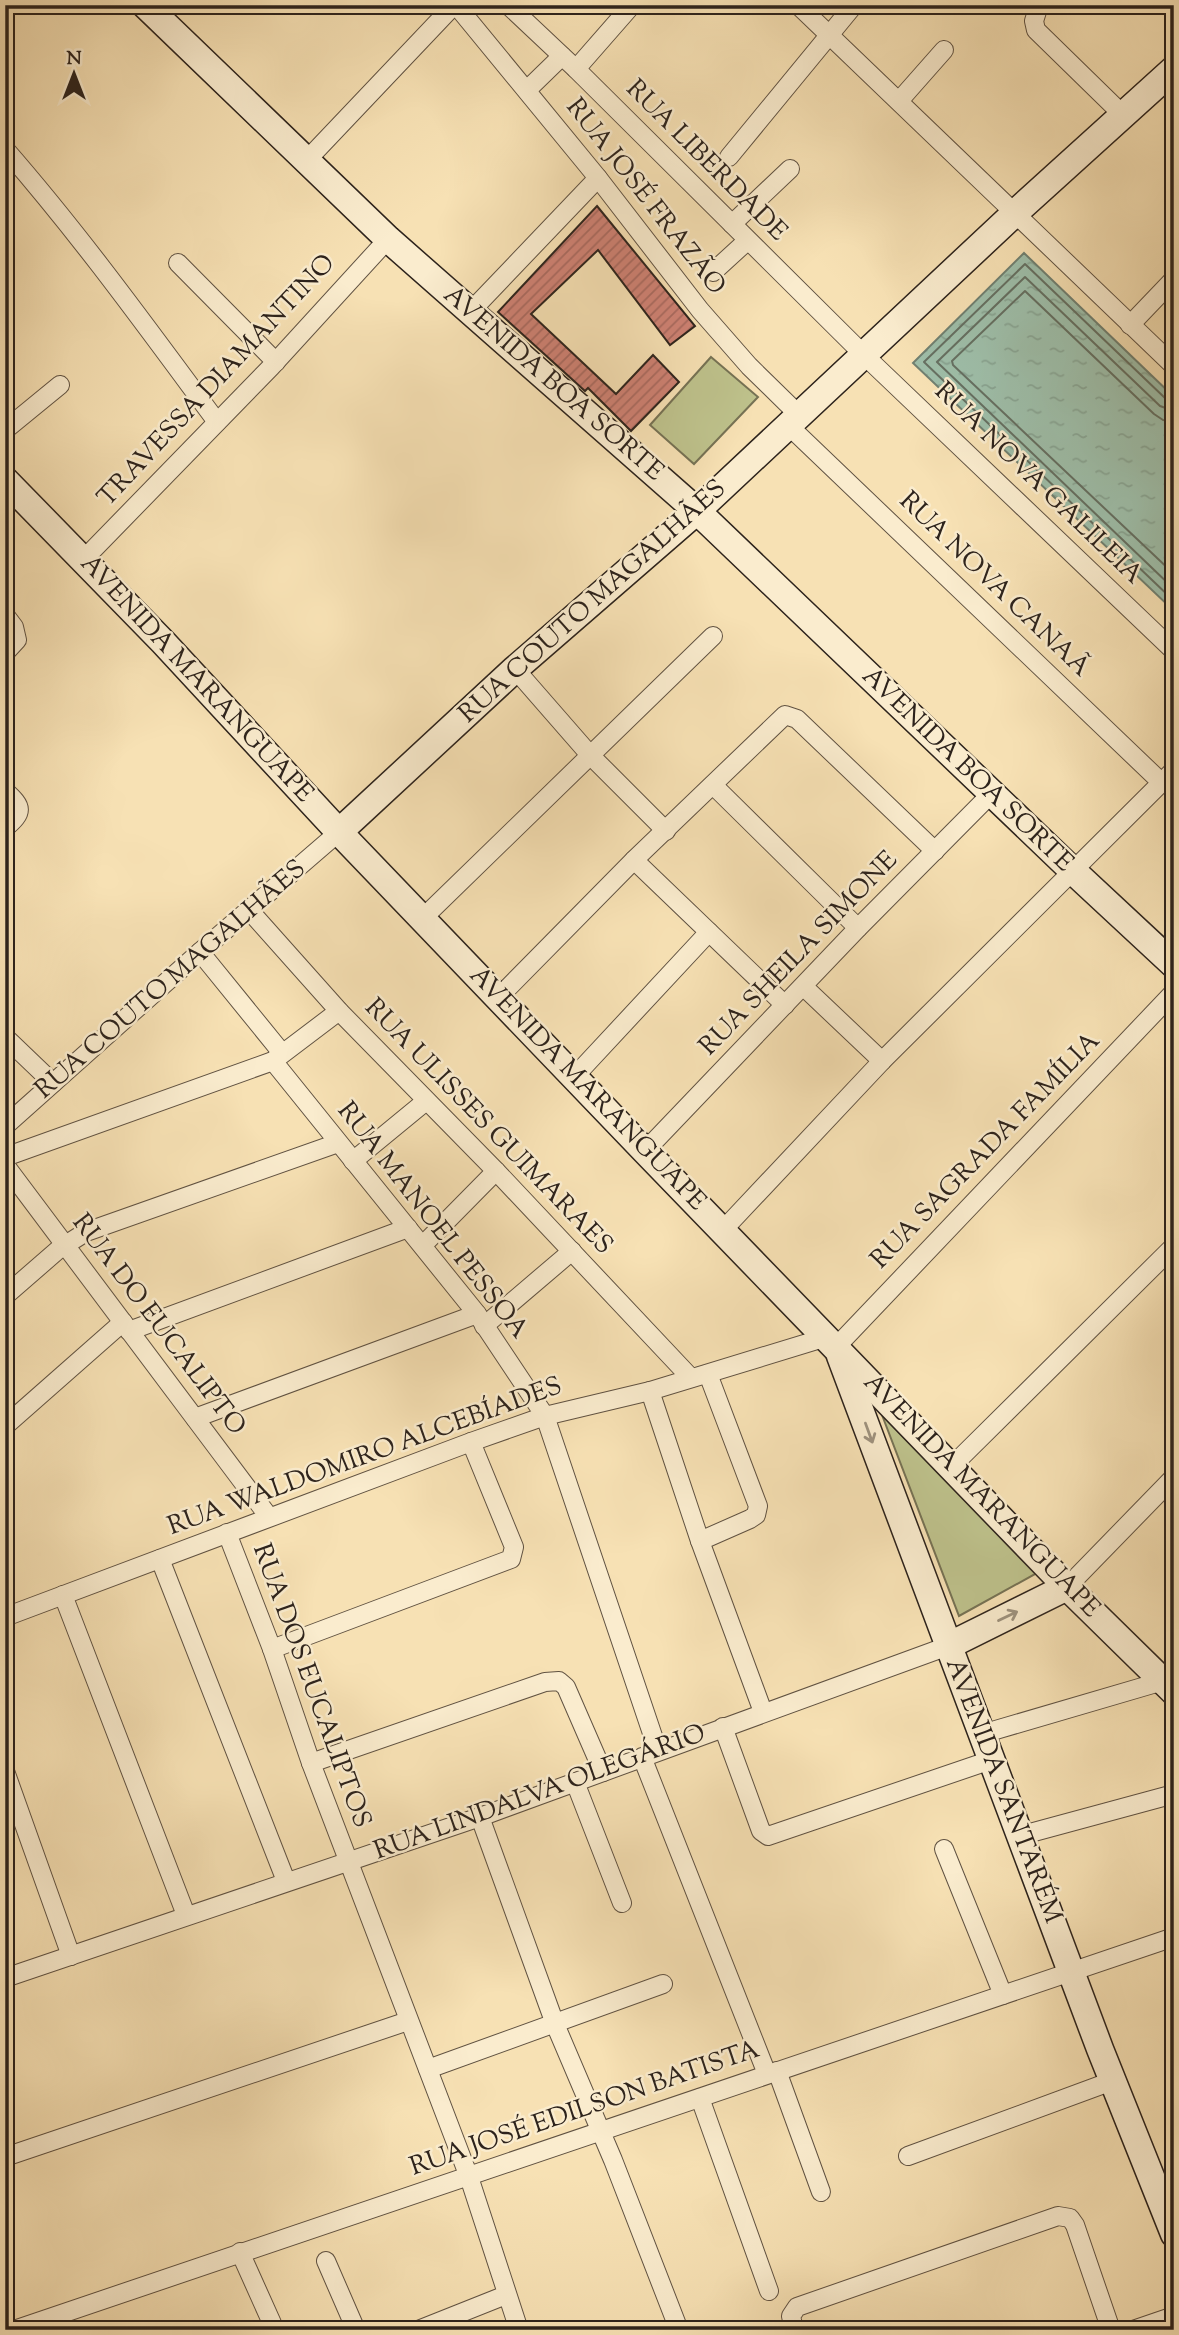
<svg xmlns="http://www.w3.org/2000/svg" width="1179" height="2335" viewBox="0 0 1179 2335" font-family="'Sorts Mill Goudy',serif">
  <defs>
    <pattern id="water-ripples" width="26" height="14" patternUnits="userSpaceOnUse" patternTransform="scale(1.75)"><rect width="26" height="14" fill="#9ebea9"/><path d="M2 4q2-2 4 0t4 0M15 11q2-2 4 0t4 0" fill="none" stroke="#88a391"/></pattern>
    <pattern id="building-hatch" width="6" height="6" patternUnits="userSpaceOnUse" patternTransform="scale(1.75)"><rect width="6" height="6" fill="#ce8173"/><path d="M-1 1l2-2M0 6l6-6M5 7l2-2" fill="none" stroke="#a8695e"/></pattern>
  </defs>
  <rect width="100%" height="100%" fill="#f7e1b4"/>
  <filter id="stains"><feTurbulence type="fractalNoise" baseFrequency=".00286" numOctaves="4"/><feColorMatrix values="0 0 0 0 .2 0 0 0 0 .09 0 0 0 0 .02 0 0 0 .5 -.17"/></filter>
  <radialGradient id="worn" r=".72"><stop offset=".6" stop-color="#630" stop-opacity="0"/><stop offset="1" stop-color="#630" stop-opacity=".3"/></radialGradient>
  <!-- park -->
  <g fill="#bec28c" stroke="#767254" stroke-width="2">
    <path d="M 711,357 L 758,397 L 694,464 L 650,425 Z"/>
    <path d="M 882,1415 L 1037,1573 L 959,1616 Z"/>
  </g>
  <!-- water -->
  <path fill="url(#water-ripples)" stroke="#718071" stroke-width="2" d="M 1024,253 L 1174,397 L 1174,611 L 913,363 Z"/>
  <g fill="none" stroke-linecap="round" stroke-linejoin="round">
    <!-- shore -->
    <g stroke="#667062" stroke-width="2">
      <path d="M 1174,402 L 1166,399 L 1025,264 L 924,362 L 1174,601"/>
      <path d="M 1174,411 L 1160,406 L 1025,277 L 937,362 L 1174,589"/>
      <path d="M 1174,421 L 1163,420 L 1154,414 L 1025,291 L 952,361 L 953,365 L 1174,574"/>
    </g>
  </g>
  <!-- building -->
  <path fill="url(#building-hatch)" stroke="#2d231c" stroke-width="2" d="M 597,206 L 695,326 L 670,345 L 598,250 L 531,314 L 616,394 L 653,355 L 679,382 L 631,431 L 588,388 L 585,391 L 498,312 Z"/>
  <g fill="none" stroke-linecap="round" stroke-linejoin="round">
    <!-- street casing -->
    <g stroke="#605242" stroke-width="20">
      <g id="street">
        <path d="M 456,5 L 598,178 L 700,310 L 749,366 L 800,416"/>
        <path d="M 508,5 L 576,69 L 865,356 L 1174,651"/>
        <path d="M 798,5 L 1174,366"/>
        <path d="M 1039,5 L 1034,21 L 1036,30 L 1123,115"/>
        <path d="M 576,69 L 632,5"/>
        <path d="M 527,90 L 562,56"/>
        <path d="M 899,101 L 944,50"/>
        <path d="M 5,149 C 81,236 148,329 217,422"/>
        <path d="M 729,157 L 854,5"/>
        <path d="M 306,161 L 454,5"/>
        <path d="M 732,224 L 790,169"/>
        <path d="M 178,263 L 276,362"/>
        <path d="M 713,272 L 747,241"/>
        <path d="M 471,311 L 598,178"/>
        <path d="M 1130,325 L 1174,279"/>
        <path d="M 789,426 L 1162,783"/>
        <path d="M 5,430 L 60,385"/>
        <path d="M 84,559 L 271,367 L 388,239"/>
        <path d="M 5,615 L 14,627 L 17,640 L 5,653"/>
        <path d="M 515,669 L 590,755 L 666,831"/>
        <path d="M 713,785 L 858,928"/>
        <path d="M 5,791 C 23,807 24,812 5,828"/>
        <path d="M 634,860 L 785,1005"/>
        <path d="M 249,910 L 339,1011 L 496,1171 L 691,1378"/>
        <path d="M 423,918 L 713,636"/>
        <path d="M 200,952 L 282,1053"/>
        <path d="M 804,987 L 882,1061"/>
        <path d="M 499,997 L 634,860 L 785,715 L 797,719 L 935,851"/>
        <path d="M 5,1037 L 53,1083"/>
        <path d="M 273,1061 L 477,1314 L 545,1416 L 658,1751"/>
        <path d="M 575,1076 L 709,932"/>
        <path d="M 5,1126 L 200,952 L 339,832"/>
        <path d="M 645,1151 L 858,928 L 991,794"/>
        <path d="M 5,1157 L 273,1061 L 339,1011"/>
        <path d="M 353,1161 L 426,1101"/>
        <path d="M 5,1165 L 269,1517"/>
        <path d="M 723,1230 L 882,1061 L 1174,770"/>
        <path d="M 423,1245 L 496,1171"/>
        <path d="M 5,1296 L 59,1249 L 86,1232 L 338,1143"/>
        <path d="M 484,1326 L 572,1251"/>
        <path d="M 129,1331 L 408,1228"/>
        <path d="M 837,1346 L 1174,992"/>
        <path d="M 650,1391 L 700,1541 L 763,1712"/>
        <path d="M 195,1418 L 477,1314"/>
        <path d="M 5,1426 L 123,1322"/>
        <path d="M 952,1466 L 1174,1246"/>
        <path d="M 227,1533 L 272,1649 L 311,1763 L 469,2177 L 519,2330"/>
        <path d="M 700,1541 L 750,1519 L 756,1515 L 758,1506 L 708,1374"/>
        <path d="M 160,1559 L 286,1881"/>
        <path d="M 1067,1587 L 1174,1477"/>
        <path d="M 63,1595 L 186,1915"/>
        <path d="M 5,1617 L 471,1442 L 545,1416 L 650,1391 L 827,1337"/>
        <path d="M 272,1649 L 511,1559 L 514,1547 L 471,1442"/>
        <path d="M 723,1727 L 761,1831 L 768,1836 L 991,1760"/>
        <path d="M 982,1734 L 1163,1681"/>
        <path d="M 642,1757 L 767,2074"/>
        <path d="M 311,1763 L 545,1682 L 559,1681 L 566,1687 L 603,1772"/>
        <path d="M 5,1771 L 71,1956"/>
        <path d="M 575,1782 L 622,1903"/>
        <path d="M 480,1817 L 555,2024 L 613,2160 L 679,2330"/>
        <path d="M 1019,1836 L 1174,1794"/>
        <path d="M 944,1849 L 1003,1995"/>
        <path d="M 5,1978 L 480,1817 L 948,1646"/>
        <path d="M 428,2069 L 663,1984"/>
        <path d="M 777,2071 L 821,2192"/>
        <path d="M 700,2098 L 769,2291"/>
        <path d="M 908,2156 L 1112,2081"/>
        <path d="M 5,2157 L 408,2021"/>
        <path d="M 240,2252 L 275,2330"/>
        <path d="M 326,2261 L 356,2330"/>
        <path d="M 14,2330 L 1174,1937"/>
        <path d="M 418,2330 L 506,2295"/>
        <path d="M 794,2330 L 791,2316 L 797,2307 L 1058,2216 L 1070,2218 L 1075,2225 L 1111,2330"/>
        <path d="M 1133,2330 L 1174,2316"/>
      </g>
    </g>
    <!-- secondary casing -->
    <g stroke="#2d231c" stroke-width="29">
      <g id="secondary">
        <path d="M 145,5 L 388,239 L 697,511 L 1073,871 L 1174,965"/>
        <path d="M 5,480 L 163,642 L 339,832 L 645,1151 L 1067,1587 L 1174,1692"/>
        <path d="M 339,832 L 515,669 L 697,511 L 1015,213 L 1174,69"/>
        <path d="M 840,1356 L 1100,2049 L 1174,2234"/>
        <path d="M 948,1646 L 1067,1587"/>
      </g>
    </g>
    <!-- street -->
    <use href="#street" stroke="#faecce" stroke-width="18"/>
    <!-- secondary -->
    <use href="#secondary" stroke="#faecce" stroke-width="26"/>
  </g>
  <!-- one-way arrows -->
  <defs><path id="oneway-shaft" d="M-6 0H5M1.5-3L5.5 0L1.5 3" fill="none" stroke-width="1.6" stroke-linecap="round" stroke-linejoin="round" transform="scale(1.75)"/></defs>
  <g stroke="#9e927e">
    <use href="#oneway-shaft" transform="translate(869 1433) rotate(70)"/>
    <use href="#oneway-shaft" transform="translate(1008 1616) rotate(-26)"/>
  </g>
  <g text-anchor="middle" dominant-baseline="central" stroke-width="5" stroke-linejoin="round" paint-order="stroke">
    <!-- street labels -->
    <g font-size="26" fill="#2d231c" stroke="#faecce">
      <text transform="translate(706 161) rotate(45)">RUA LIBERDADE</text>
      <text transform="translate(645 197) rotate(52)">RUA JOSÉ FRAZÃO</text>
      <text transform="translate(217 381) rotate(-47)">TRAVESSA DIAMANTINO</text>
      <text transform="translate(553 384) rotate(41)">AVENIDA BOA SORTE</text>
      <text transform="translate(1038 484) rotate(44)">RUA NOVA GALILEIA</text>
      <text transform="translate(994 585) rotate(44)">RUA NOVA CANAÃ</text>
      <text transform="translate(593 602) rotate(-42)">RUA COUTO MAGALHÃES</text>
      <text transform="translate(196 679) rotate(47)">AVENIDA MARANGUAPE</text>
      <text transform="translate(967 770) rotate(44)">AVENIDA BOA SORTE</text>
      <text transform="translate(799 954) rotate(-46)">RUA SHEILA SIMONE</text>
      <text transform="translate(171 980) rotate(-41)">RUA COUTO MAGALHÃES</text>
      <text transform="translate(587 1089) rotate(46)">AVENIDA MARANGUAPE</text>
      <text transform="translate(488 1127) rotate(46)">RUA ULISSES GUIMARAES</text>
      <text transform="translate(986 1151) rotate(-46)">RUA SAGRADA FAMÍLIA</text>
      <text transform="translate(432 1221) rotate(52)">RUA MANOEL PESSOA</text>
      <text transform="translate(158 1325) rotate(53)">RUA DO EUCALIPTO</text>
      <text transform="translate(365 1457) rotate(-20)">RUA WALDOMIRO ALCEBÍADES</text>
      <text transform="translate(981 1496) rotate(46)">AVENIDA MARANGUAPE</text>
      <text transform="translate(311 1686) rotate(70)">RUA DOS EUCALIPTOS</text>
      <text transform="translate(1003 1791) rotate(69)">AVENIDA SANTARÉM</text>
      <text transform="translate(540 1793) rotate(-20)">RUA LINDALVA OLEGÁRIO</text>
      <text transform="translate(585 2109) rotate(-19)">RUA JOSÉ EDILSON BATISTA</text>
    </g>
  </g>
  <!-- margin -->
  <rect width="1179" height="2335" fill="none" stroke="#f7e1b4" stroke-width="28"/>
  <rect x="7" y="7" width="1165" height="2321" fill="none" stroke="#2d231c" stroke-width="3.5"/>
  <rect x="14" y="14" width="1151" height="2307" fill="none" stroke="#2d231c" stroke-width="2"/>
  <!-- north arrow -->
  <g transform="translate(74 74)" stroke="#faecce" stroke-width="5" paint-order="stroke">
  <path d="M0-5L12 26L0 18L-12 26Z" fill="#2d231c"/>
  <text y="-10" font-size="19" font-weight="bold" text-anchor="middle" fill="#2d231c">N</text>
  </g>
  <rect width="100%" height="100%" filter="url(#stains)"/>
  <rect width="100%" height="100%" fill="url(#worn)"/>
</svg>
